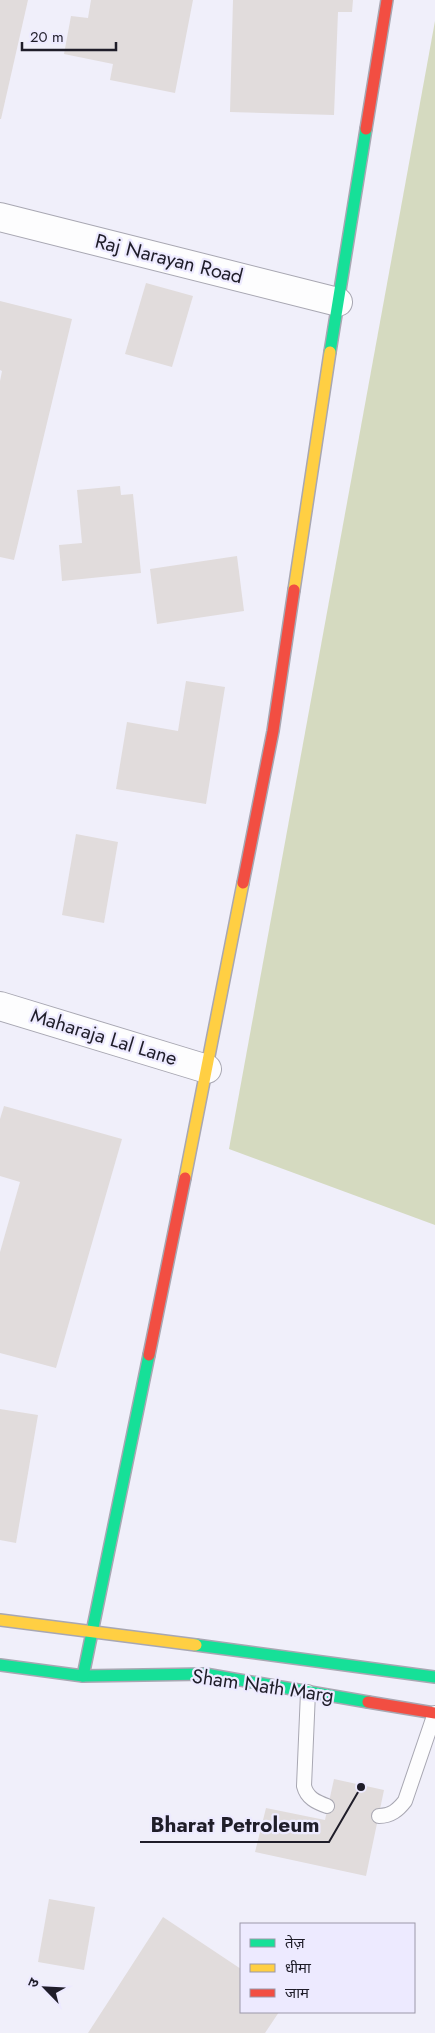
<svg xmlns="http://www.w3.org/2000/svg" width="435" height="2033" viewBox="0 0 435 2033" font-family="Jost,'Noto Sans Devanagari',sans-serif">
  <rect width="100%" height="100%" fill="#f0effa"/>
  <!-- green -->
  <path fill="#d5dac0" d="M 435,21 L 435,1225 L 229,1149 Z"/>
  <!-- building -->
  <g fill="#e1dcdc">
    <path d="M 0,0 L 28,0 L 1,119 L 0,119 Z"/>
    <path d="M 91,0 L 193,0 L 175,93 L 110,80 L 113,64 L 64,54 L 71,16 L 88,18 Z"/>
    <path d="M 233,0 L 353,0 L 352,12 L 338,12 L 334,115 L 230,112 Z"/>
    <path d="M 146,283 L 193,296 L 172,367 L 125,354 Z"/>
    <path d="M 0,301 L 72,319 L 14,560 L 0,557 L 0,381 L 2,371 L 0,370 Z"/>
    <path d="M 120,486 L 121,495 L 133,494 L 141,573 L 62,581 L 59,545 L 82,543 L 77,490 Z"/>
    <path d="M 237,556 L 244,611 L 157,624 L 150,569 Z"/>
    <path d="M 186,681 L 225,687 L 206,804 L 116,789 L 127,722 L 178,731 Z"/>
    <path d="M 76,834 L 118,842 L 104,923 L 62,915 Z"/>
    <path d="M 4,1106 L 122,1139 L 56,1368 L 0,1353 L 0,1252 L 20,1182 L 0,1176 L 0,1119 Z"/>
    <path d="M 0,1409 L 38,1415 L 16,1543 L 0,1540 Z"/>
    <path d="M 334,1779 L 384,1790 L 366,1876 L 255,1852 L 266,1808 L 325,1820 Z"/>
    <path d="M 49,1899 L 95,1907 L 84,1970 L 38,1962 Z"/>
    <path d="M 163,1917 L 241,1969 L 241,2012 L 279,2012 L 265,2033 L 88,2033 Z"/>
  </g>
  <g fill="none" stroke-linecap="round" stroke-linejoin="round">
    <!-- lane casing -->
    <g stroke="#a8a7b2" stroke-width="16">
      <g id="lane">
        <path d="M 308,1692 L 304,1786 C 307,1798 316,1802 327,1806"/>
        <path d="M 379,1816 C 391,1816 398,1810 405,1801 L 435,1713"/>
      </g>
    </g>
    <!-- street casing -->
    <g stroke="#a8a7b2" stroke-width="30">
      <g id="street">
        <path d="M 0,217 L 338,302"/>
        <path d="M 0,1006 L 207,1069"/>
      </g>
    </g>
    <!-- fast casing -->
    <g stroke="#a8a7b2" stroke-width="14">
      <g id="fast">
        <path d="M 330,352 L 366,129"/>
        <path d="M 196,1645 L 435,1677"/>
        <path d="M 0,1665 L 83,1676 L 205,1674 L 368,1702"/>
        <path d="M 83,1676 L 149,1355"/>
      </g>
    </g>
    <!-- slow casing -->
    <g stroke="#a8a7b2" stroke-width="14">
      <g id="slow">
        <path d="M 294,590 L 330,352"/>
        <path d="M 185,1178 L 243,883"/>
        <path d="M 0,1620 L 196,1645"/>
      </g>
    </g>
    <!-- jam casing -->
    <g stroke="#a8a7b2" stroke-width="14">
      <g id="jam">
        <path d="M 366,129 L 387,0"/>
        <path d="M 243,883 L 273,731 L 294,590"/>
        <path d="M 149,1355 L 185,1178"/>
        <path d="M 368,1702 L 435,1713"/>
      </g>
    </g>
    <!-- lane -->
    <use href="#lane" stroke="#fdfdfe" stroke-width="14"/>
    <!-- street -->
    <use href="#street" stroke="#fdfdfe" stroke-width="28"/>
    <!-- fast -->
    <use href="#fast" stroke="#16e098" stroke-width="11"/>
    <!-- slow -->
    <use href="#slow" stroke="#ffcf43" stroke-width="11"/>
    <!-- jam -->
    <use href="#jam" stroke="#f24e42" stroke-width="11"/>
  </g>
  <g text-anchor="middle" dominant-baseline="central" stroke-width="4.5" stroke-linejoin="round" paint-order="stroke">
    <!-- street labels -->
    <g font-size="20" fill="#1f1d29" stroke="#edeaff">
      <text transform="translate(169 259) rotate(14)">Raj Narayan Road</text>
      <text transform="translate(104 1037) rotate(17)">Maharaja Lal Lane</text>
      <text transform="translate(263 1686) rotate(8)">Sham Nath Marg</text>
    </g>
  </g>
  <!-- callouts -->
  <path fill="none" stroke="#1f1d29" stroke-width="2" d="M361 1787L329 1842H140"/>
  <circle fill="#1f1d29" stroke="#edeaff" stroke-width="2" cx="361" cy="1787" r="5"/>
  <g font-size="21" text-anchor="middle" font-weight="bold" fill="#1f1d29" stroke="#edeaff" stroke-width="4.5" stroke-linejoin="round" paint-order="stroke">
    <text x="235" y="1832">Bharat Petroleum</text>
  </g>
  <!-- legend -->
  <rect x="240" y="1923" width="175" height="90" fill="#edeaff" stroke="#9b98a9"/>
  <rect x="250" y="1939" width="25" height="8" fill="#16e098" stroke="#9b98a9"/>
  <text x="285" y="1948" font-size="15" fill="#1f1d29">तेज़</text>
  <rect x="250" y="1964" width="25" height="8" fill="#ffcf43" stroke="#9b98a9"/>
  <text x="285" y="1973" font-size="15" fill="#1f1d29">धीमा</text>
  <rect x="250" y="1989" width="25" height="8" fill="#f24e42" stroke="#9b98a9"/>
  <text x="285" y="1998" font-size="15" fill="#1f1d29">जाम</text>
  <!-- north arrow -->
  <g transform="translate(45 1988) rotate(294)" stroke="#edeaff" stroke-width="4" paint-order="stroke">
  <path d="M0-4L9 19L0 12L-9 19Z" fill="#1f1d29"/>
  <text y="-8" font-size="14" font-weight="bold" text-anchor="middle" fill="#1f1d29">उ</text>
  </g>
  <!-- scale -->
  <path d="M22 42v8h94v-8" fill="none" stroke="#1f1d29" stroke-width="2.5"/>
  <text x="30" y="42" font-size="15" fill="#1f1d29" stroke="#edeaff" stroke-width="4" paint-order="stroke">20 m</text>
</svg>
